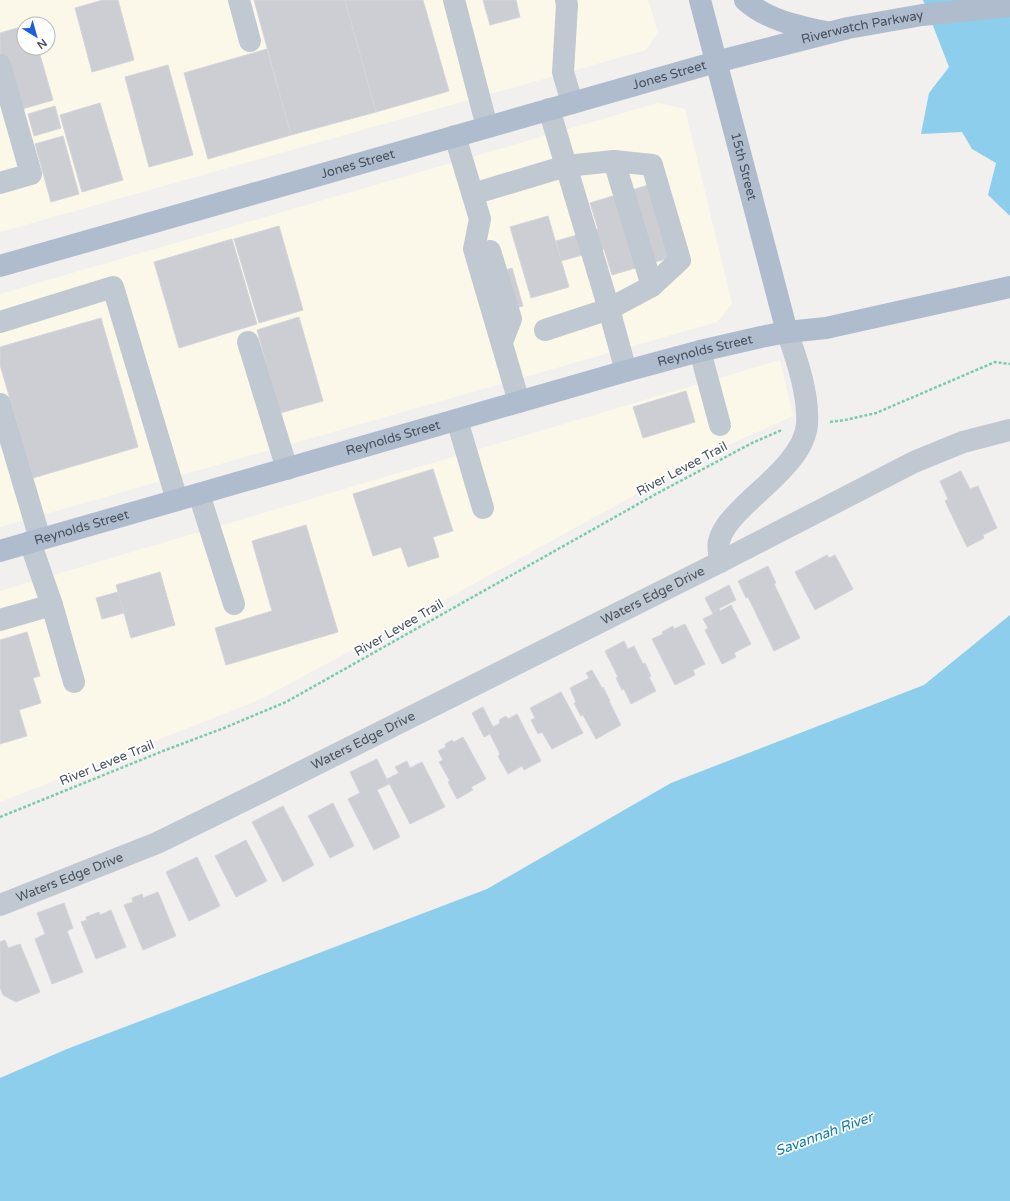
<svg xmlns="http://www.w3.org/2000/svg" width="1010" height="1201" viewBox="0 0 1010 1201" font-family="'Varela Round',sans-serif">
  <rect width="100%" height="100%" fill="#f2efef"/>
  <!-- commercial -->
  <g fill="#fcf8e9" fill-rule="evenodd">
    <path d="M 0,0 L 648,0 L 658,32 L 646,50 L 0,232 ZM 24,24 L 48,24 L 48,48 L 24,48 Z"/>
    <path d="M 658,103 L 685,109 L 732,304 L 717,322 L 0,527 L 0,294 Z"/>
    <path d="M 780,360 L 793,416 L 711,453 L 417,615 L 259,700 L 0,802 L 0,591 Z"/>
  </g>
  <!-- water -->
  <g fill="#8cceeb">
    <path d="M 923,0 L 1010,0 L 1010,216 L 988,195 L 996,163 L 972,149 L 962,132 L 921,134 L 929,93 L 949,67 Z"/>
    <path d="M 1010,615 L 1010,1201 L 0,1201 L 0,1078 L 67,1049 L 487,889 L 671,783 L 924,685 Z"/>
  </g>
  <!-- building -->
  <g fill="#ccced4" stroke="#d3d5db">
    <path d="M 103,0 L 118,0 L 134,60 L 92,72 L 75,8 Z"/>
    <path d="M 254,0 L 345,0 L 376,112 L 291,135 Z"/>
    <path d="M 345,0 L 423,0 L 449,91 L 376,112 Z"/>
    <path d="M 483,0 L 516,0 L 520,17 L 490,25 Z"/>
    <path d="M 24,26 L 24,48 L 38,48 L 53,100 L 12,112 L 0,70 L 0,33 Z"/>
    <path d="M 267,49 L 291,135 L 208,159 L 184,73 Z"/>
    <path d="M 168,65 L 193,155 L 149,167 L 125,77 Z"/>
    <path d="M 100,103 L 123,180 L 82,192 L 60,115 Z"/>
    <path d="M 55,106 L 61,128 L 34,136 L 28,114 Z"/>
    <path d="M 63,136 L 79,194 L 51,202 L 35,144 Z"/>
    <path d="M 658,182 L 679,255 L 612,275 L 604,249 L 561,261 L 556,241 L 598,229 L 590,203 Z"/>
    <path d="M 548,216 L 569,287 L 531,298 L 510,227 Z"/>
    <path d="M 279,226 L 303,310 L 259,323 L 234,239 Z"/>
    <path d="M 232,239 L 257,324 L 179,348 L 154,262 Z"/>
    <path d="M 512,268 L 523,306 L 498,313 L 487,276 Z"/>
    <path d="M 299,317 L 323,401 L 280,413 L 257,330 Z"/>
    <path d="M 101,318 L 138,447 L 33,478 L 0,365 L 0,347 Z"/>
    <path d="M 686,391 L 695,422 L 643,438 L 633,407 Z"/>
    <path d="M 433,469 L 453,531 L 433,537 L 439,557 L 408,567 L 401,547 L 373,556 L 353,494 Z"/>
    <path d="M 961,471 L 970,489 L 978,486 L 997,528 L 983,535 L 984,538 L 967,547 L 945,501 L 948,499 L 940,481 Z"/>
    <path d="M 306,525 L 338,632 L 226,665 L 215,628 L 272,611 L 252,541 Z"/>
    <path d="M 827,555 L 829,558 L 835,555 L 853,589 L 815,610 L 795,572 Z"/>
    <path d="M 768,566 L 776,583 L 774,584 L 800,638 L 774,651 L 748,597 L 746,598 L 738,581 Z"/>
    <path d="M 160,572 L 175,625 L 131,638 L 116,585 Z"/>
    <path d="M 729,585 L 736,600 L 712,612 L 705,598 Z"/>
    <path d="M 118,592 L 124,613 L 102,619 L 96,598 Z"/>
    <path d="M 731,605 L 751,644 L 734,653 L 736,657 L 722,664 L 705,630 L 708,628 L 703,619 L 713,614 L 712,612 L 719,608 L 720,611 Z"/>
    <path d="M 685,624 L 705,664 L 693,670 L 695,675 L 675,685 L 652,639 L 663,634 L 662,632 L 673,626 L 674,629 Z"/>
    <path d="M 27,632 L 40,676 L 33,678 L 41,703 L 19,710 L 27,736 L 0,744 L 0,640 Z"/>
    <path d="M 624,641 L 628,649 L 634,646 L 643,664 L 645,663 L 651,676 L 649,677 L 656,691 L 631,704 L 624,689 L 622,690 L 616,678 L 618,677 L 605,651 Z"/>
    <path d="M 592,670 L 602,688 L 603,687 L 610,701 L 609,701 L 621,725 L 596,739 L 583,715 L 581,716 L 574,703 L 576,702 L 570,688 L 589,678 L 586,673 Z"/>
    <path d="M 561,692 L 583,733 L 552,749 L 542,732 L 538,734 L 531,720 L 535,718 L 530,708 Z"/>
    <path d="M 483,707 L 493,727 L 500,723 L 499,720 L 506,716 L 508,719 L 517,714 L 541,761 L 524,770 L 522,766 L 508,774 L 498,756 L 500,754 L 490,734 L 484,737 L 472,713 Z"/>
    <path d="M 463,737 L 486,779 L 471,787 L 473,790 L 457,799 L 448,782 L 450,781 L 439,762 L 443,760 L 438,751 L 446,747 L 445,744 L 452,740 L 454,742 Z"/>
    <path d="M 377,759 L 389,784 L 377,790 L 400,837 L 374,850 L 348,799 L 360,793 L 350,772 Z"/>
    <path d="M 407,761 L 410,768 L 422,762 L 445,807 L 410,824 L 387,779 L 399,773 L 395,767 Z"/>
    <path d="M 333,803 L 354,846 L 330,858 L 308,816 Z"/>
    <path d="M 283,806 L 314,865 L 283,882 L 252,822 Z"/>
    <path d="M 246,840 L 267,881 L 236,897 L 215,856 Z"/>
    <path d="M 197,857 L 220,906 L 189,921 L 166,872 Z"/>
    <path d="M 158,892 L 176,936 L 143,950 L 124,905 L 133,902 L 132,898 L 142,894 L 143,898 Z"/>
    <path d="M 64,903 L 73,928 L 67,931 L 83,972 L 52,984 L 35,939 L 45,934 L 37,913 Z"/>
    <path d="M 111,910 L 126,947 L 96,959 L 81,922 L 87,920 L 86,917 L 99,912 L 100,915 Z"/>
    <path d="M 5,940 L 8,948 L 20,944 L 40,992 L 16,1002 L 3,995 L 0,987 L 0,942 Z"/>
  </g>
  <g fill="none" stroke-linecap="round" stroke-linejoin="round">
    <!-- path -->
    <g stroke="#7ca" stroke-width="2.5" stroke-dasharray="3 2" stroke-linecap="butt">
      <path d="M 830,422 L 845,420 L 876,413 L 995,362 L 1010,364"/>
      <path d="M 0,817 L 163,751 L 224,728 L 286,702 L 656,494 L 752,443 L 782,430"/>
    </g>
    <!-- minor -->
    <g stroke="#c0c8d1" stroke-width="22">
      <path d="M 239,0 L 250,41"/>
      <path d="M 454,0 L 487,127"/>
      <path d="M 566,0 L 567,5 L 563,72 L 572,103"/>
      <path d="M 0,65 L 31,174 L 0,183"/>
      <path d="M 549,109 L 609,309 L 626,371"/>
      <path d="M 455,136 L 480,219 L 474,249 L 519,402"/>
      <path d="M 614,161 L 652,286"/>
      <path d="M 473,194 L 566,166 L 614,161 L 652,165 L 680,260 L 652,286 L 609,309 L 545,330"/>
      <path d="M 490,251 L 511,319 L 502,342"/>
      <path d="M 0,322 L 113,287 L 177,500"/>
      <path d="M 248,342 L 287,469"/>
      <path d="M 700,351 L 720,425"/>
      <path d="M 0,404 L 40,539"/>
      <path d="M 457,420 L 483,508"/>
      <path d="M 199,494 L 234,604"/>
      <path d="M 30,542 L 52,605"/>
      <path d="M 720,562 C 720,556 717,547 719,541 C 723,527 734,516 743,507 C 765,485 805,456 807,424 C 809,395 797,359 787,332"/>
      <path d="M 0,620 L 52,605 L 74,682"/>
      <path id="s1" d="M 0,905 L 157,843 L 253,796 L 720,562 L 914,462 L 963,442 L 1010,430"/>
    </g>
    <!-- major -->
    <g stroke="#afbcce" stroke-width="22">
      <path id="s2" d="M 700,0 L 787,332"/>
      <path d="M 745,0 C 767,20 797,26 826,32"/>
      <path id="s3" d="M 0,266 L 716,62 L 848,28 L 922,15 L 1010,6"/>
      <path id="s4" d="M 0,551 L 626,371 L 700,351 L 761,337 L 787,332 L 826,328 L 1010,287"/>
    </g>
  </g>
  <g text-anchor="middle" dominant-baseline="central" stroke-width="3.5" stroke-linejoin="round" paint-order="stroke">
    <!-- street labels -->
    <g font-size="13" fill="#47515d" stroke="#fff">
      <text stroke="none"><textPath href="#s3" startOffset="895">Riverwatch Parkway</textPath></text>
      <text stroke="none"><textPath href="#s3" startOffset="696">Jones Street</textPath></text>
      <text stroke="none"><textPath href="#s3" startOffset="372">Jones Street</textPath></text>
      <text stroke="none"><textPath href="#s2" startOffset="172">15th Street</textPath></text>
      <text stroke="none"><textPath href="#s4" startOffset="733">Reynolds Street</textPath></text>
      <text stroke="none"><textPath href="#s4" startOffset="409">Reynolds Street</textPath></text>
      <text transform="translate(682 469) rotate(-28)">River Levee Trail</text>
      <text stroke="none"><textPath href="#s4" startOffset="85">Reynolds Street</textPath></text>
      <text stroke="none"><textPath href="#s1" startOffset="723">Waters Edge Drive</textPath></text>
      <text transform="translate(399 628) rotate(-30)">River Levee Trail</text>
      <text stroke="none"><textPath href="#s1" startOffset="399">Waters Edge Drive</textPath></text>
      <text transform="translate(107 763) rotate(-22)">River Levee Trail</text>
      <text stroke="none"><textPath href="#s1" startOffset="75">Waters Edge Drive</textPath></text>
    </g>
    <!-- water labels -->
    <g font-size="14" font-style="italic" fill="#0e7aa9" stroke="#fff">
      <text transform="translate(824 1134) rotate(-20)">Savannah River</text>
    </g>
  </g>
  <!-- north arrow -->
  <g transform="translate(36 36) rotate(143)"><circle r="19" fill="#ffffff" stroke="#b5b9be"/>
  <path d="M0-3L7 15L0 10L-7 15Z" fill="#1b5fe0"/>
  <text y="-6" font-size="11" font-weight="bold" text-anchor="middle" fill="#47515d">N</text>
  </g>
</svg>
